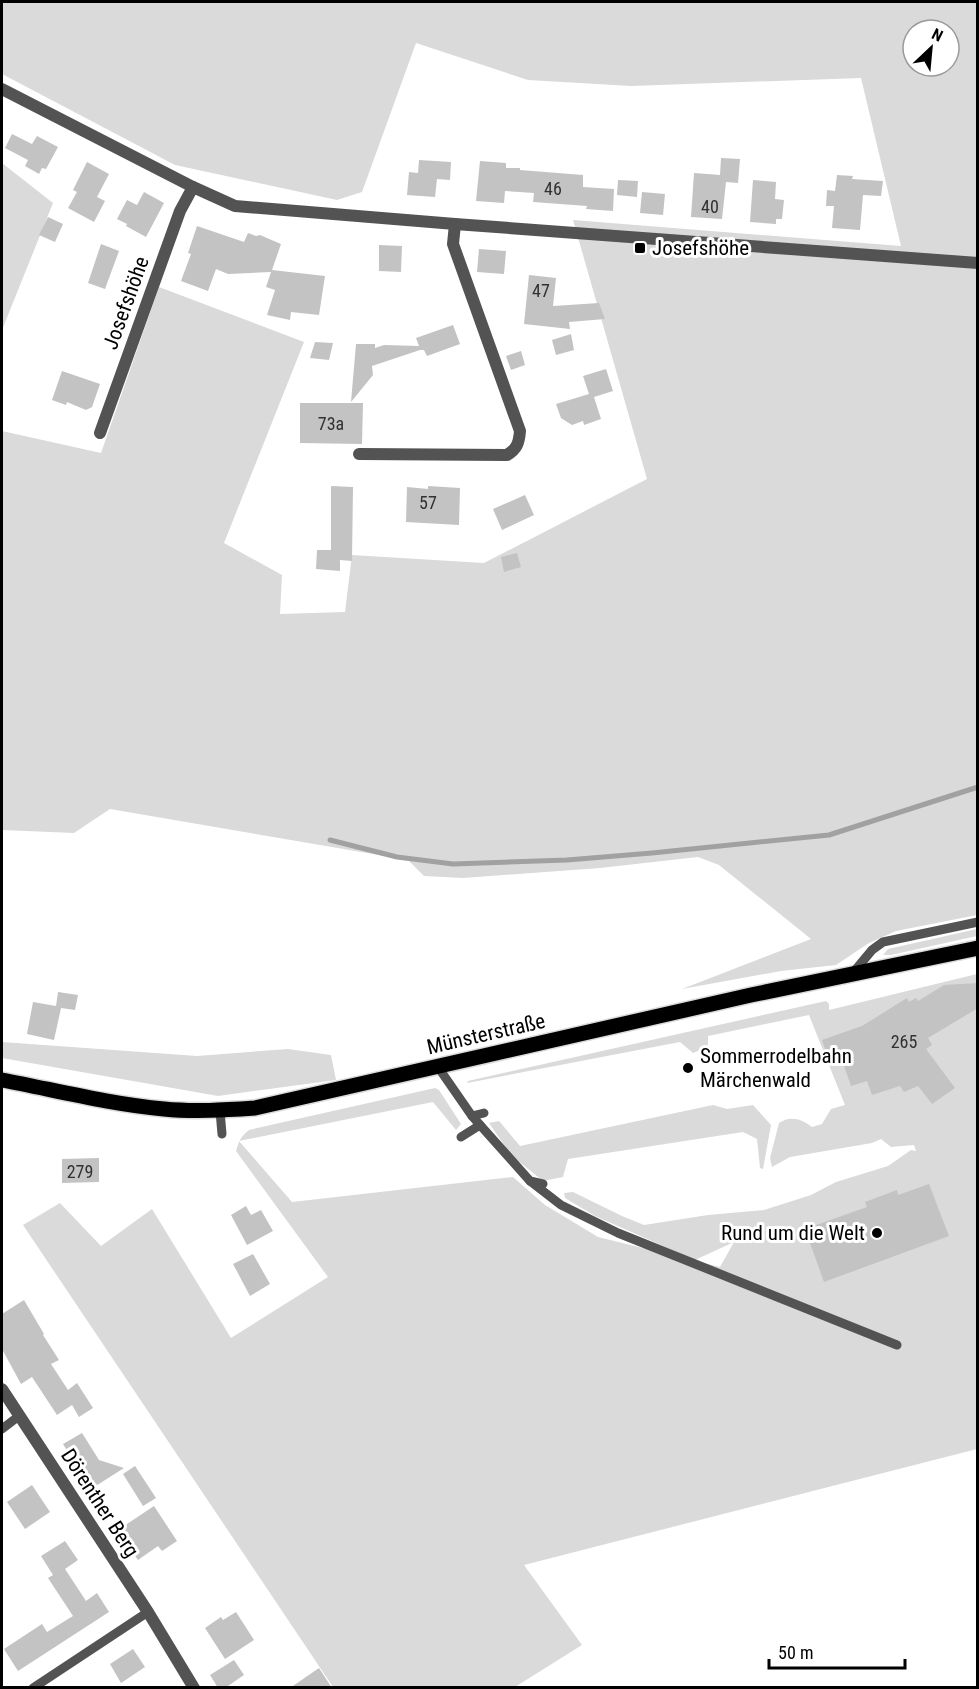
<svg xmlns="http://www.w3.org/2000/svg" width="979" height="1689" viewBox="0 0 979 1689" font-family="'Roboto Condensed',sans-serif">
  <rect width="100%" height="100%" fill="#fff"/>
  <!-- green -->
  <g fill="#dadada" fill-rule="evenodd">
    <path d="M 2,2 L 977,2 L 977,915 L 896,931 L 869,943 L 836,965 L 781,971 L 682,989 L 811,939 L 719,865 L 698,857 L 600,868 L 463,878 L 424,876 L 408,860 L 110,809 L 74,833 L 2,830 L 2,431 L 101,453 L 159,287 L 304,342 L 224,543 L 282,575 L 280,614 L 345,612 L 352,555 L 484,563 L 647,479 L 573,220 L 901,246 L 861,78 L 631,86 L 528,80 L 416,43 L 362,192 L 337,200 L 175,165 L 2,74 ZM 913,30 L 949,30 L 949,66 L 913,66 Z"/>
    <path d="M 2,163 L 53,203 L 2,330 Z"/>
    <path d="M 977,929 L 977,936 L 891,955 L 883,955 L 888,949 Z"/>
    <path d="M 977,974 L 977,1449 L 524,1565 L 582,1645 L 515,1687 L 333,1687 L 23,1225 L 60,1203 L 101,1246 L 152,1209 L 231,1338 L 328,1277 L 236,1151 C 239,1141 241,1136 249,1130 L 435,1088 L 439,1090 L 461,1124 L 456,1130 L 433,1102 L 239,1141 L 292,1202 L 513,1177 L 545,1205 L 598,1237 L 720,1267 L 734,1242 L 695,1260 L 595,1216 L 565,1198 L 564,1193 L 573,1192 L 622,1216 L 644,1225 L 708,1215 L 764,1210 L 811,1195 L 836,1182 L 888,1166 L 911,1150 L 916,1151 L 914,1145 L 891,1147 L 881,1139 L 872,1143 L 790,1157 L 772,1167 L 770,1158 L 779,1123 C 790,1115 802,1119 812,1127 L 822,1124 L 831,1109 L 845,1105 L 809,1015 L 708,1036 L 708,1047 L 693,1053 L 680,1042 L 467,1083 L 468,1081 L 826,1001 L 829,1004 L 829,1010 Z"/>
    <path d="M 2,1042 L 197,1056 L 288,1049 L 331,1055 L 336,1080 L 218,1096 L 2,1058 Z"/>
    <path d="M 713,1105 L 727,1109 L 753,1105 L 771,1125 L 763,1169 L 760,1168 L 757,1139 L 743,1132 L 568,1159 L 563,1177 L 543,1181 L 511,1155 L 489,1123 L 499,1121 L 520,1146 Z"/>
  </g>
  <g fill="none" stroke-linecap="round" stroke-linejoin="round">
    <!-- stream -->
    <path stroke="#a1a1a1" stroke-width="5" d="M 330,840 L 397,857 L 453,864 L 567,860 L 652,853 L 829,835 L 978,787"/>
  </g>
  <!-- building -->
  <g fill="#c3c3c3">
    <path d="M 12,134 L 32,144 L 37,136 L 58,147 L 46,169 L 42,168 L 39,174 L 25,166 L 28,160 L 5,148 Z"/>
    <path d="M 721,158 L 740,159 L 738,183 L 726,182 L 722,219 L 691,217 L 694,173 L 720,175 Z"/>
    <path d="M 419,160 L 451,162 L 450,180 L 437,179 L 435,197 L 407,195 L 409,172 L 418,173 Z"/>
    <path d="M 480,161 L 506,163 L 506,168 L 520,168 L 520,170 L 583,175 L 583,187 L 614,189 L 613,211 L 586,209 L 587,206 L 533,202 L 534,193 L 505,191 L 504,203 L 476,201 Z"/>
    <path d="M 87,162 L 109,174 L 97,197 L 105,201 L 94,222 L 68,208 L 77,192 L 73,190 Z"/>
    <path d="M 837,175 L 853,176 L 852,179 L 883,181 L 881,196 L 863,195 L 860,230 L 832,228 L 834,206 L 826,206 L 827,190 L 835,191 Z"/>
    <path d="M 618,180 L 638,181 L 637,197 L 617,195 Z"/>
    <path d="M 753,180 L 776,182 L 775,199 L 784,200 L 782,219 L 776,219 L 776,224 L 750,222 Z"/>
    <path d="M 144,192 L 164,203 L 146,237 L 126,226 L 127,224 L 117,219 L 127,200 L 137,205 Z"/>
    <path d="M 642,192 L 665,194 L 663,215 L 640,213 Z"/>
    <path d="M 48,217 L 63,224 L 55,242 L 39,235 Z"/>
    <path d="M 197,226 L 244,242 L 248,233 L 256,236 L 260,235 L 281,244 L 272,270 L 325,276 L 319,315 L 291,312 L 290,320 L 267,315 L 275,290 L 266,287 L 271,272 L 228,274 L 216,269 L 208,291 L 181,281 L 191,254 L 188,253 Z"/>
    <path d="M 101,244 L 119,251 L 105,289 L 88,283 Z"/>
    <path d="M 379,245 L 402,246 L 401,272 L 379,271 Z"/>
    <path d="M 479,249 L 506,251 L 504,274 L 477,272 Z"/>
    <path d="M 529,275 L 556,278 L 553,306 L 599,303 L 605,319 L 569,322 L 570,329 L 524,324 Z"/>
    <path d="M 453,325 L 460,344 L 427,356 L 424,350 L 420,350 L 372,366 L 373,375 L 351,402 L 356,344 L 375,344 L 375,348 L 384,345 L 419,346 L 416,338 Z"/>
    <path d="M 571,334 L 574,350 L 556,355 L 552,340 Z"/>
    <path d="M 315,342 L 333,343 L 329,360 L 310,358 Z"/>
    <path d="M 521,351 L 525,365 L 511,370 L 506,356 Z"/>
    <path d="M 606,369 L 613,391 L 594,397 L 601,419 L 584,425 L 583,421 L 572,425 L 561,418 L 556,404 L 589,394 L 583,376 Z"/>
    <path d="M 62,371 L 100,384 L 92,407 L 86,410 L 67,402 L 66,405 L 52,400 Z"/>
    <path d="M 300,403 L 363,403 L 362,444 L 300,443 Z"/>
    <path d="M 331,486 L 353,487 L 352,561 L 340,560 L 340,571 L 316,569 L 317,550 L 331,550 Z"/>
    <path d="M 428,486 L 460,488 L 459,525 L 406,522 L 407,487 L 428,489 Z"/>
    <path d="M 525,495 L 534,515 L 502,530 L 493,509 Z"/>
    <path d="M 517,553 L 521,567 L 504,572 L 501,557 Z"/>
    <path d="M 978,983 L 978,1008 L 928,1038 L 932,1045 L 926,1049 L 955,1088 L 932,1104 L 918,1086 L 904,1092 L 900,1086 L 872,1095 L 867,1081 L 851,1086 L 842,1060 L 830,1064 L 822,1040 L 862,1026 L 907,998 L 909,1002 L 916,998 L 918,1001 L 944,985 Z"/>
    <path d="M 58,992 L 78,995 L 75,1010 L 61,1008 L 54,1040 L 27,1034 L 33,1002 L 56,1006 Z"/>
    <path d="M 99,1158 L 99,1182 L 62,1183 L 62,1159 Z"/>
    <path d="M 929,1184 L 949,1236 L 824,1282 L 805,1229 L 867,1207 L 865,1202 L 897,1190 L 898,1195 Z"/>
    <path d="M 246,1206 L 251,1215 L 261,1210 L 273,1231 L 247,1245 L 231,1215 Z"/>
    <path d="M 253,1254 L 270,1284 L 250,1296 L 233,1264 Z"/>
    <path d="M 24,1300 L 44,1334 L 43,1335 L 59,1360 L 51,1364 L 68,1390 L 77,1383 L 93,1408 L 79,1417 L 72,1405 L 57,1415 L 32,1377 L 21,1384 L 2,1349 L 2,1314 Z"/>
    <path d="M 82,1433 L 99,1460 L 124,1468 L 91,1489 L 63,1444 Z"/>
    <path d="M 135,1466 L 156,1498 L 143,1506 L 123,1474 Z"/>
    <path d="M 32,1485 L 50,1512 L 25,1529 L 7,1502 Z"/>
    <path d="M 154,1506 L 177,1541 L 162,1551 L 158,1546 L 138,1560 L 129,1547 L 132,1546 L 118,1530 Z"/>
    <path d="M 65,1541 L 78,1560 L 65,1569 L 86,1601 L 97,1593 L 109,1612 L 18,1671 L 4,1649 L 42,1624 L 47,1632 L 73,1616 L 48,1578 L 53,1575 L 41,1556 Z"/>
    <path d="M 236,1612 L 254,1640 L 225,1659 L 205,1628 L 221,1617 L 223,1620 Z"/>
    <path d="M 133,1649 L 145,1667 L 121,1683 L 110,1664 Z"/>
    <path d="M 234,1660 L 244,1675 L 225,1688 L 218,1688 L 210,1675 Z"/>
    <path d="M 319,1668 L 332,1688 L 290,1688 Z"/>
  </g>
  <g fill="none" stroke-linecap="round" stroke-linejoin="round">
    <!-- primary casing -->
    <g stroke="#dbdbdb" stroke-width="18">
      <path id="primary" d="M 2,1080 C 55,1090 109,1104 164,1109 C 194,1112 225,1110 255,1108 L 751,995 L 978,948"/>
    </g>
    <!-- lane -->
    <g stroke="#535353" stroke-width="9">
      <path d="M 852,974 L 872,950 L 883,942 L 978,922"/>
      <path d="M 438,1067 L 472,1116 L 484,1113"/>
      <path d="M 220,1111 L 222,1134"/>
      <path d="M 472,1116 L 530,1181 L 543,1184"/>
      <path d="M 461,1137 L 480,1125"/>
      <path d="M 530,1181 L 561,1205 L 618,1233 L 897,1345"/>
      <path d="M 2,1429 L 19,1416"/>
      <path d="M 33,1688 L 148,1612"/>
    </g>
    <!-- street -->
    <g stroke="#535353" stroke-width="12">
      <path d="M 2,89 L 193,187 L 235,206 L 455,224 L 978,263"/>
      <path d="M 100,433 L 180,211 L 193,187"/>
      <path d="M 359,454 L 507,455 C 517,449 519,443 520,431 L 453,244 L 455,224"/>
      <path d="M 2,1389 L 148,1612 L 194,1688"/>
    </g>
    <!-- primary -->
    <use href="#primary" stroke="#000" stroke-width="15"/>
  </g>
  <!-- markers -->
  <g fill="#000" stroke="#fff" stroke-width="2">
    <rect x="634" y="242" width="12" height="12" rx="3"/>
    <circle cx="688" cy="1068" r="6"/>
    <circle cx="877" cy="1233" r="6"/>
  </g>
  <g text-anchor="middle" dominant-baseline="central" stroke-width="6" stroke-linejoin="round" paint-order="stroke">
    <!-- number labels -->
    <g font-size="18" fill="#313131">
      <text x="553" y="188">46</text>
      <text x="710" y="206">40</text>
      <text x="541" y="290">47</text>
      <text x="331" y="423">73a</text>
      <text x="428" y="502">57</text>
      <text x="904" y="1041">265</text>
      <text x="80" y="1171">279</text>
    </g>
    <!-- poi labels -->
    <g font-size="21" fill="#000" stroke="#fff" text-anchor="start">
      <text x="652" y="248">Josefshöhe</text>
      <text x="700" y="1056">Sommerrodelbahn<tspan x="700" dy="24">Märchenwald</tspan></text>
      <text x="865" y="1233" text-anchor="end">Rund um die Welt</text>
    </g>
    <!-- street labels -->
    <g font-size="21" fill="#000" stroke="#fff">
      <text transform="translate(126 303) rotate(-70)">Josefshöhe</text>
      <text transform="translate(486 1034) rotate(-13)">Münsterstraße</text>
      <text transform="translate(100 1503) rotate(57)">Dörenther Berg</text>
    </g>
  </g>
  <!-- border -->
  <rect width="979" height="1689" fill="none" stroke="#000000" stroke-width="6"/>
  <!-- north arrow -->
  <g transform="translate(931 48) rotate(26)"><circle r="28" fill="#ffffff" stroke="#999999" stroke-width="1.5"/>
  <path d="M0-4.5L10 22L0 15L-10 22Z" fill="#000000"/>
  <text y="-9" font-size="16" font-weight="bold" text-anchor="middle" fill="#000000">N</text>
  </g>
  <!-- scale -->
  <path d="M769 1659v9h136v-9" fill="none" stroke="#000000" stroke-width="3"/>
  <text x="778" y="1659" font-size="18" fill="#000000" stroke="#ffffff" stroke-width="4.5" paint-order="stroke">50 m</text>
</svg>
